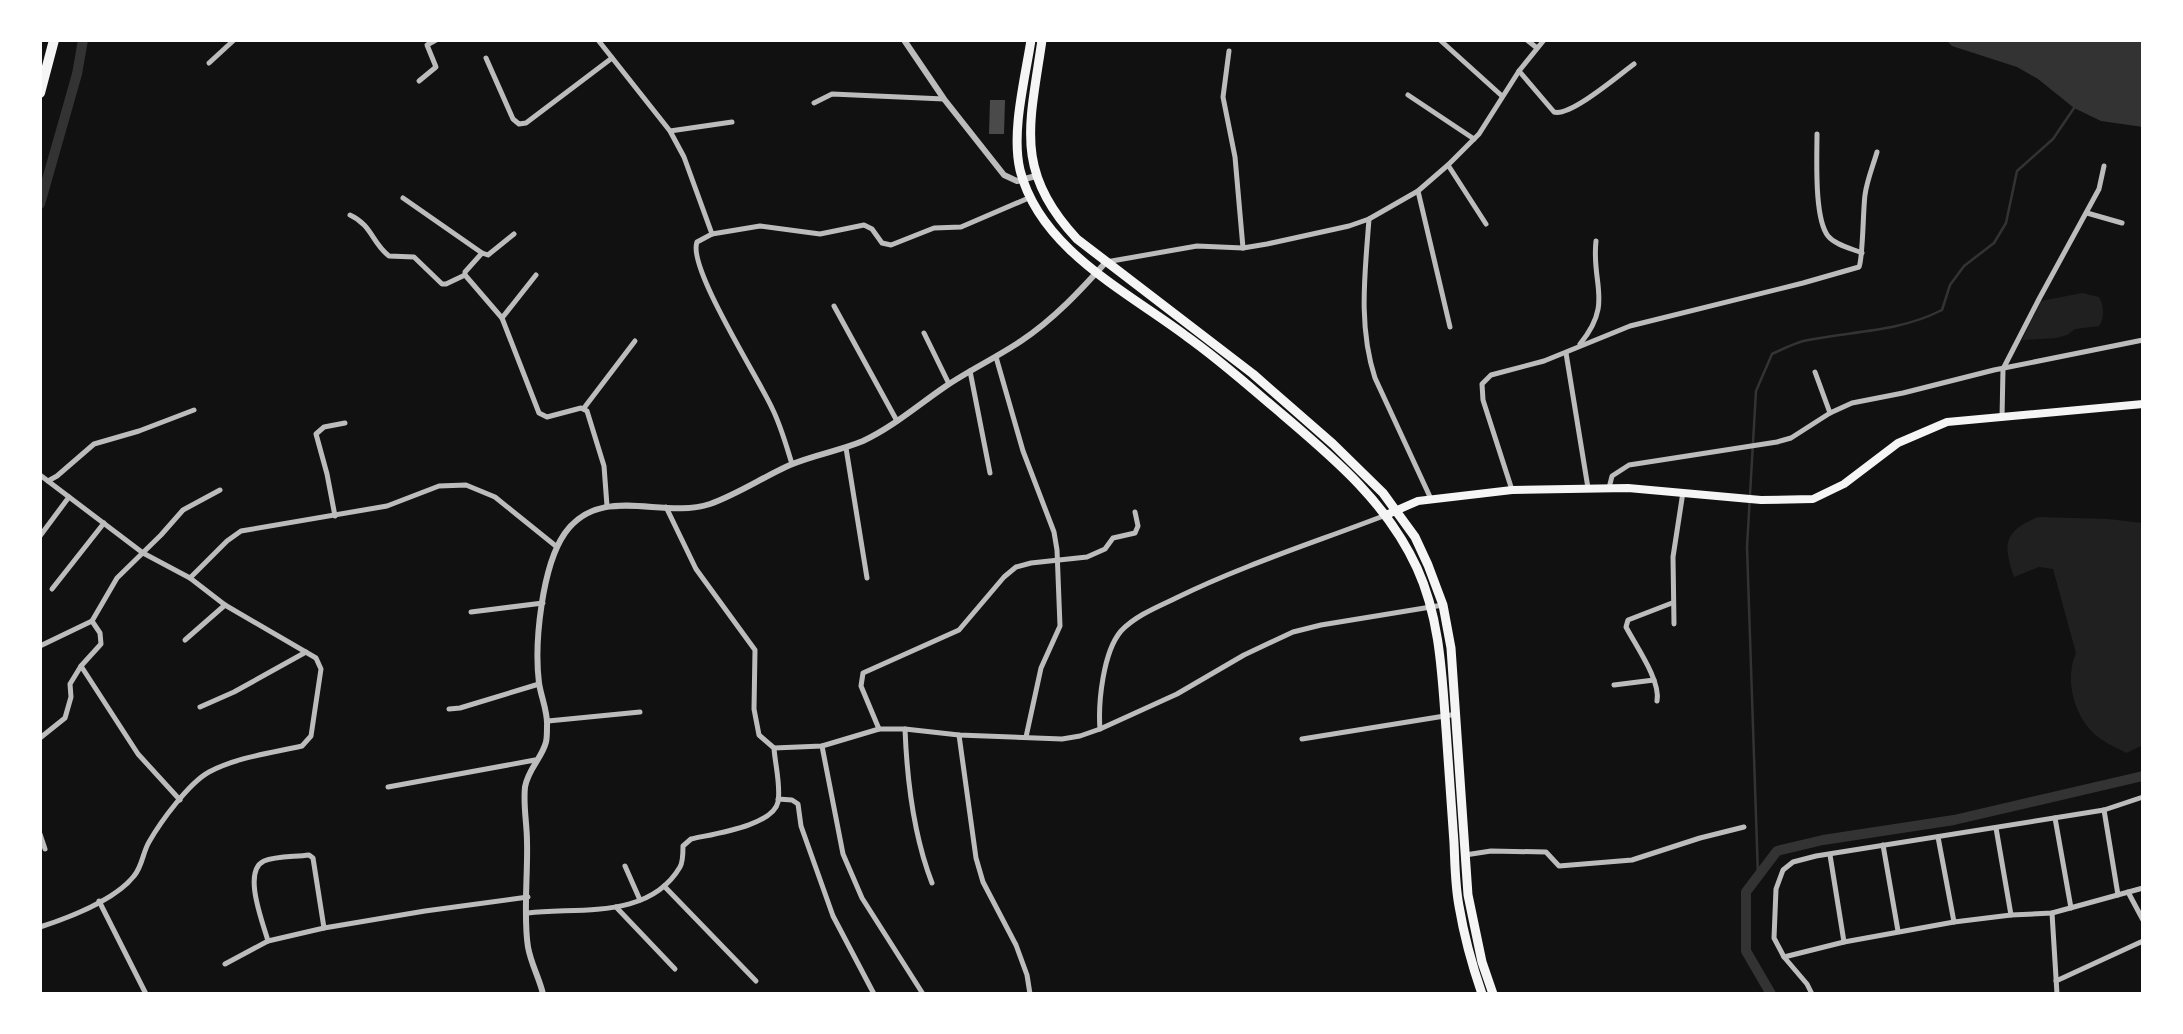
<svg xmlns="http://www.w3.org/2000/svg" width="2183" height="1034" viewBox="0 0 2183 1034" font-family="Jost,sans-serif">
  <rect width="100%" height="100%" fill="#111"/>
  <!-- green -->
  <g fill="#202020">
    <path d="M 2082,293 L 2099,297 C 2104,306 2105,317 2099,326 L 2075,329 L 2067,335 L 2056,338 L 2022,340 L 2041,301 Z"/>
    <path d="M 2038,517 L 2108,519 L 2143,523 L 2143,745 L 2126,753 C 2117,748 2106,743 2098,737 C 2074,718 2064,680 2076,653 L 2053,569 L 2039,567 L 2014,577 C 2003,544 2003,532 2038,517 Z"/>
  </g>
  <!-- water -->
  <path fill="#333" d="M 1946,40 L 2143,40 L 2143,127 L 2101,121 L 2074,108 L 2038,79 L 2017,67 L 1952,46 Z"/>
  <g fill="none" stroke-linecap="round" stroke-linejoin="round">
    <!-- stream -->
    <path stroke="#333" stroke-width="2.5" d="M 1758,876 L 1747,547 L 1756,391 L 1772,354 C 1783,349 1796,342 1808,340 C 1853,331 1899,332 1942,310 L 1950,285 L 1964,266 L 1994,243 L 2006,223 L 2017,171 L 2053,139 L 2074,108"/>
    <!-- canal -->
    <g stroke="#333" stroke-width="10">
      <path d="M 40,204 L 77,74 L 83,40"/>
      <path d="M 1771,994 L 1746,951 L 1746,892 L 1777,851 L 1823,840 L 1954,820 L 2143,776"/>
    </g>
  </g>
  <!-- building -->
  <path fill="#4a4a4a" d="M 990,100 L 1005,100 L 1004,134 L 989,134 Z"/>
  <g fill="none" stroke-linecap="round" stroke-linejoin="round">
    <!-- minor -->
    <g stroke="#bcbcbc" stroke-width="5">
      <path d="M 598,40 L 670,131 L 684,157 L 712,234 L 697,242 C 687,267 759,379 772,408 C 781,426 786,445 792,464"/>
      <path d="M 1440,40 L 1502,96"/>
      <path d="M 1527,40 L 1537,48"/>
      <path d="M 1229,51 L 1223,97 L 1235,157 L 1243,248"/>
      <path d="M 486,58 L 513,119 L 519,124 L 526,123 L 612,58"/>
      <path d="M 209,63 L 234,40"/>
      <path d="M 1519,71 L 1554,112 C 1570,117 1619,75 1634,64"/>
      <path d="M 419,81 L 436,67 L 427,45 L 436,40"/>
      <path d="M 1408,95 L 1474,139"/>
      <path d="M 814,103 L 832,94 L 944,99"/>
      <path d="M 670,131 L 732,122"/>
      <path d="M 1817,134 C 1817,158 1814,218 1828,236 C 1835,245 1853,249 1862,253"/>
      <path d="M 1448,165 L 1486,224"/>
      <path d="M 1418,191 L 1450,327"/>
      <path d="M 403,198 L 482,253 L 465,272 L 465,275 L 502,318 L 539,413 L 547,417 L 581,408 L 587,411 L 604,466 L 607,506"/>
      <path d="M 2087,213 L 2122,223"/>
      <path d="M 350,215 C 372,225 372,243 389,256 L 414,257 L 442,284 L 446,284 L 465,275"/>
      <path d="M 1369,219 C 1365,273 1358,326 1375,378 L 1431,499"/>
      <path d="M 712,234 L 760,226 L 820,234 L 864,225 L 872,229 L 882,243 L 891,245 L 934,228 L 961,227 L 1031,197"/>
      <path d="M 482,253 L 488,255 L 514,234"/>
      <path d="M 1106,262 L 1197,246 L 1243,248 L 1267,244 L 1349,226 L 1369,219 L 1418,191 L 1448,165 L 1479,134 L 1519,71 L 1544,40"/>
      <path d="M 834,306 L 897,421"/>
      <path d="M 502,318 L 536,275"/>
      <path d="M 924,333 L 949,384"/>
      <path d="M 1580,344 C 1614,303 1591,284 1596,241"/>
      <path d="M 1566,353 L 1588,488"/>
      <path d="M 996,357 L 1023,451 L 1054,532 L 1057,550 L 1060,626 L 1041,668 L 1026,737"/>
      <path d="M 970,371 L 990,473"/>
      <path d="M 1815,372 L 1830,413"/>
      <path d="M 584,408 L 635,341"/>
      <path d="M 2002,418 L 2003,369 L 2039,299 L 2099,189 L 2104,166"/>
      <path d="M 846,448 L 867,578"/>
      <path d="M 40,475 L 143,553 L 190,578 L 227,541 L 241,531 L 387,506 L 439,486 L 466,485 L 495,497 L 557,547"/>
      <path d="M 48,481 L 57,476 L 94,444 L 139,431 L 194,410"/>
      <path d="M 1609,488 L 1612,476 L 1629,465 L 1777,442 L 1791,438 L 1830,413 L 1852,403 L 1903,393 L 1994,370 L 2143,340"/>
      <path d="M 1512,490 L 1483,400 L 1482,384 L 1491,375 L 1544,361 L 1630,326 L 1803,283 L 1859,267 C 1863,259 1863,209 1865,195 C 1867,180 1873,166 1877,152"/>
      <path d="M 335,516 L 327,474 L 316,434 L 324,427 L 345,423"/>
      <path d="M 40,536 L 69,497"/>
      <path d="M 52,589 L 104,523"/>
      <path d="M 471,612 L 543,603"/>
      <path d="M 92,621 L 117,578 L 161,535 L 183,510 L 220,490"/>
      <path d="M 1674,624 L 1673,557 L 1683,492"/>
      <path d="M 185,640 L 225,605"/>
      <path d="M 40,646 L 92,621 L 100,633 L 101,644 L 81,666 L 70,684 L 71,697 L 65,718 L 40,738"/>
      <path d="M 81,666 L 138,754 L 180,800"/>
      <path d="M 1614,685 L 1654,680"/>
      <path d="M 1657,701 C 1661,681 1636,646 1626,627 L 1628,620 L 1672,603"/>
      <path d="M 200,707 L 234,692 L 306,652"/>
      <path d="M 449,709 L 460,708 L 539,684"/>
      <path d="M 548,721 L 640,712"/>
      <path d="M 879,729 L 861,686 L 863,673 L 959,630 L 1004,577 L 1016,567 L 1031,563 L 1087,557 L 1105,549 L 1113,538 L 1135,533 L 1138,526 L 1135,512"/>
      <path d="M 905,729 C 907,781 913,834 932,883"/>
      <path d="M 1100,729 C 1098,703 1103,652 1121,631 C 1135,616 1157,607 1176,598 C 1243,565 1316,542 1386,515"/>
      <path d="M 959,735 L 976,858 L 983,882 L 1016,945 L 1027,975 L 1030,994"/>
      <path d="M 1302,739 L 1457,714"/>
      <path d="M 822,746 L 843,854 L 862,898 L 923,994"/>
      <path d="M 774,748 L 822,746 L 879,729 L 905,729 L 959,735 L 1062,739 L 1080,736 L 1100,729 L 1177,694 L 1244,655 L 1293,632 L 1321,625 L 1443,605"/>
      <path d="M 388,787 L 535,760"/>
      <path d="M 778,799 L 792,800 L 798,804 L 801,826 L 833,916 L 874,994"/>
      <path d="M 2104,810 L 2118,895"/>
      <path d="M 2055,818 L 2071,908"/>
      <path d="M 1996,828 L 2011,915"/>
      <path d="M 40,834 L 45,849"/>
      <path d="M 1938,837 L 1954,922"/>
      <path d="M 1883,845 L 1898,931"/>
      <path d="M 1465,855 L 1491,851 L 1546,852 L 1559,866 L 1632,860 L 1700,838 L 1744,827"/>
      <path d="M 1830,855 L 1844,942"/>
      <path d="M 625,866 L 640,900"/>
      <path d="M 664,886 L 756,981"/>
      <path d="M 2128,892 L 2143,920"/>
      <path d="M 99,901 L 146,994"/>
      <path d="M 616,907 L 675,969"/>
      <path d="M 528,913 C 578,907 649,920 680,867 C 683,862 683,853 683,846 L 691,839 C 712,834 773,826 778,802 C 781,786 775,764 774,748 L 759,735 L 754,709 L 755,650 L 696,569 L 666,507"/>
      <path d="M 2052,913 L 2057,994"/>
      <path d="M 40,927 C 68,918 115,900 134,876 C 142,867 143,852 149,842 C 161,821 189,783 209,772 C 237,757 272,753 302,746 L 311,736 L 321,669 L 316,658 L 225,605 L 190,578"/>
      <path d="M 268,941 C 263,923 242,871 264,861 C 276,856 295,857 309,855 L 313,858 L 324,928"/>
      <path d="M 1784,957 L 1844,942 L 1954,922 L 2011,915 L 2052,913 L 2143,888"/>
      <path d="M 225,964 L 268,941 L 324,928 L 425,911 L 528,897"/>
      <path d="M 2056,981 L 2143,941"/>
      <path d="M 1812,994 L 1807,984 L 1784,957 L 1774,938 L 1776,889 L 1783,870 L 1793,862 L 1816,856 L 2104,810 L 2143,797"/>
    </g>
    <!-- tertiary -->
    <g stroke="#bcbcbc" stroke-width="6">
      <path d="M 904,40 L 944,99 L 1004,175 L 1017,181 L 1036,176"/>
      <path d="M 543,994 C 539,977 531,964 528,947 C 523,917 528,873 527,842 C 527,823 523,806 525,787 C 528,769 542,758 546,742 C 547,738 547,731 547,726 C 548,712 541,697 539,683 C 534,643 542,566 565,533 C 601,483 662,520 710,504 C 738,494 763,477 790,465 C 813,455 839,451 863,441 C 893,427 918,405 946,386 C 970,370 997,357 1021,341 C 1054,319 1080,291 1106,262"/>
    </g>
    <!-- primary -->
    <path stroke="#f5f5f5" stroke-width="8" d="M 1386,515 L 1418,501 L 1512,490 L 1628,488 L 1761,500 L 1813,499 L 1844,484 L 1898,443 L 1947,422 L 2143,404"/>
    <!-- trunk -->
    <g stroke="#f5f5f5" stroke-width="9">
      <path d="M 1031,40 C 1025,79 1011,132 1020,170 C 1040,249 1126,291 1186,336 C 1220,360 1251,388 1283,415 C 1336,460 1387,503 1417,568 C 1440,618 1442,675 1446,729 C 1449,767 1451,805 1454,843 C 1455,864 1455,885 1459,906 C 1464,936 1472,965 1482,994"/>
      <path d="M 1042,40 C 1030,124 1013,171 1077,239 L 1253,374 L 1333,444 L 1383,493 L 1415,537 L 1428,565 L 1443,605 L 1451,648 L 1468,895 L 1482,962 L 1493,994"/>
    </g>
    <!-- motorway -->
    <path stroke="#f5f5f5" stroke-width="10" d="M 40,93 L 54,40"/>
  </g>
  <!-- border -->
  <rect width="2183" height="1034" fill="none" stroke="#ffffff" stroke-width="84"/>
</svg>
